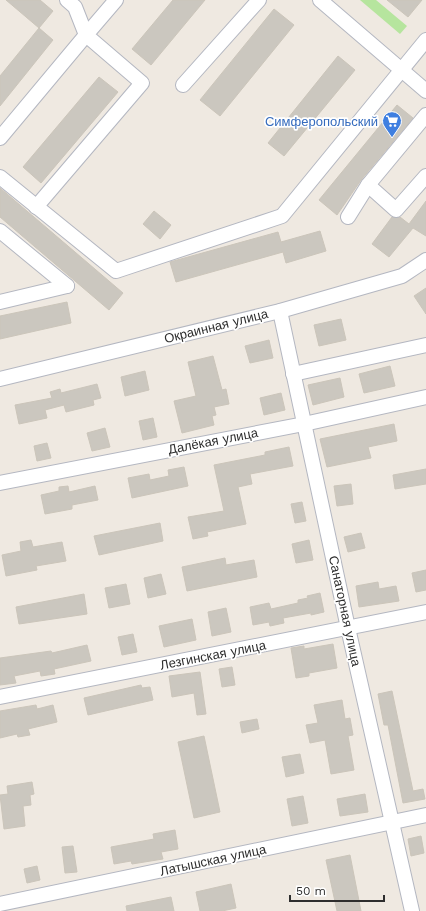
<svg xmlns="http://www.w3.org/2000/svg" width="426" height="911" viewBox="0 0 426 911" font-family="'Work Sans',sans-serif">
  <rect width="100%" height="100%" fill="#efe9e1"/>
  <!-- green -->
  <path fill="#b6e59e" d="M 360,0 L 376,0 L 407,26 L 400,34 Z"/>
  <!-- building -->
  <g fill="#cbc7bf" stroke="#cbc5ba">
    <path d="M 6,0 L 40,0 L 53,11 L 39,28 Z"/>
    <path d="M 173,0 L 205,0 L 151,65 L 132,49 Z"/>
    <path d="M 387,0 L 422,0 L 408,17 Z"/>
    <path d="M 274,9 L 294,25 L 220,116 L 200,100 Z"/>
    <path d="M 39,28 L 53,40 L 0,106 L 0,76 Z"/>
    <path d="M 338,56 L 355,70 L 284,156 L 268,143 Z"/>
    <path d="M 99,77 L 118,92 L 41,183 L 23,167 Z"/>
    <path d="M 397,105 L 413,118 L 361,180 L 337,215 L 319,200 Z"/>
    <path d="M 0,188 L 123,293 L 109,310 L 0,217 Z"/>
    <path d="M 426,201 L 426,236 L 413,228 L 389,257 L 372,244 L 392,217 L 400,217 L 409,224 Z"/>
    <path d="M 154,211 L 171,225 L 160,239 L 143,224 Z"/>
    <path d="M 320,231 L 326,251 L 286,263 L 283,252 L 176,282 L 170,262 L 278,232 L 281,242 Z"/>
    <path d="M 426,288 L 426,314 L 414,296 Z"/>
    <path d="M 67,302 L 71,323 L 0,339 L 0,316 Z"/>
    <path d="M 341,319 L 346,340 L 319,346 L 314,325 Z"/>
    <path d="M 269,340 L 273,358 L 250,363 L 245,346 Z"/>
    <path d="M 213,356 L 222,390 L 226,389 L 229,404 L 214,407 L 216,415 L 212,416 L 214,425 L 182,433 L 174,401 L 196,396 L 188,362 Z"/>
    <path d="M 390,366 L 395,386 L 364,393 L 359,374 Z"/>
    <path d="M 145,371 L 149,390 L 125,396 L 121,377 Z"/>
    <path d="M 340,378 L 344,397 L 313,405 L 308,385 Z"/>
    <path d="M 97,384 L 101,398 L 93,400 L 94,405 L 66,412 L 64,405 L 45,410 L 47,418 L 19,424 L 15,405 L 52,398 L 50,392 L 60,389 L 61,393 Z"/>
    <path d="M 281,393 L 285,410 L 264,415 L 260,398 Z"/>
    <path d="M 153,418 L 157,437 L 143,440 L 139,421 Z"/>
    <path d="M 394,424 L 397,441 L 368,447 L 371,458 L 327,467 L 320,439 Z"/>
    <path d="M 105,428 L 110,447 L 92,451 L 87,433 Z"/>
    <path d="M 47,443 L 51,458 L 37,461 L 34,446 Z"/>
    <path d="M 289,447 L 293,466 L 250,474 L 252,484 L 238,487 L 246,524 L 207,532 L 208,536 L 193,539 L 188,517 L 224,511 L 214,465 L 265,455 L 265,452 Z"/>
    <path d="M 184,467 L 188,486 L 132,498 L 128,478 L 149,474 L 150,480 L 169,476 L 168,470 Z"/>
    <path d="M 426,469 L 426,484 L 395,489 L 393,475 Z"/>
    <path d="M 351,484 L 353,504 L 337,506 L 334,486 Z"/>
    <path d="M 68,486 L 69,492 L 95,486 L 98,500 L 72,505 L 72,509 L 45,514 L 41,495 L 59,491 L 59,487 Z"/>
    <path d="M 302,502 L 306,521 L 295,523 L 291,504 Z"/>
    <path d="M 160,523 L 163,541 L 99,555 L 94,536 Z"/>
    <path d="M 361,533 L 365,548 L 348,552 L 344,537 Z"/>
    <path d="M 31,540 L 33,547 L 62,542 L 66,561 L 36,566 L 37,570 L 6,576 L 2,555 L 21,551 L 20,542 Z"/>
    <path d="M 309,540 L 313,560 L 296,563 L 292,544 Z"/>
    <path d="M 225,558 L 226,565 L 254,560 L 257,577 L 187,591 L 182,567 Z"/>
    <path d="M 426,570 L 426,590 L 416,592 L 412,573 Z"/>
    <path d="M 161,574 L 166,594 L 148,598 L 144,578 Z"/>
    <path d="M 378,582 L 379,589 L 396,586 L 399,601 L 359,607 L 356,586 Z"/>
    <path d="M 126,584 L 130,604 L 109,608 L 105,588 Z"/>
    <path d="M 320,593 L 324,612 L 311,615 L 311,613 L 283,618 L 284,623 L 270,626 L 269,622 L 253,625 L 250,607 L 269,603 L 271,609 L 298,603 L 298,600 L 308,598 L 307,596 Z"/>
    <path d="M 84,594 L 87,614 L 19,624 L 16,607 Z"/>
    <path d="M 226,608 L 231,632 L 212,636 L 208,612 Z"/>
    <path d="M 192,619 L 196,640 L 164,647 L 159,626 Z"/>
    <path d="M 133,634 L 137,652 L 122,655 L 118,637 Z"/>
    <path d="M 333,644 L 337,668 L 309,673 L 309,676 L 296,678 L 291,648 L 304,646 L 304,649 Z"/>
    <path d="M 87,645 L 91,661 L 54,669 L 55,674 L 41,676 L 40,671 L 14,676 L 16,683 L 0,685 L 0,658 L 51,651 L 52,653 Z"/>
    <path d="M 232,667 L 235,685 L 222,687 L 219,669 Z"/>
    <path d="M 200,672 L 206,714 L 197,715 L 194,693 L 172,697 L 169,676 Z"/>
    <path d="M 141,685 L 142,688 L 150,687 L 153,700 L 88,715 L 84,698 Z"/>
    <path d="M 392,691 L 413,791 L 423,789 L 425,799 L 403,803 L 388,725 L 384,725 L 378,694 Z"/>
    <path d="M 342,700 L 345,719 L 350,718 L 353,735 L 348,736 L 354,770 L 331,774 L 325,740 L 310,743 L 306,725 L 318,723 L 314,705 Z"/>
    <path d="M 36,705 L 37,709 L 53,705 L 57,722 L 28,729 L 30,735 L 18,737 L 17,734 L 0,738 L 0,711 Z"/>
    <path d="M 257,719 L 259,729 L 242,733 L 240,722 Z"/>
    <path d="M 204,736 L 220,812 L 194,818 L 178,742 Z"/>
    <path d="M 300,754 L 304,773 L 286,777 L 282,757 Z"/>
    <path d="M 32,782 L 34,794 L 30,795 L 31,805 L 23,806 L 25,826 L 4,829 L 0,795 L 8,794 L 7,786 Z"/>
    <path d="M 365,794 L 368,812 L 340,816 L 337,799 Z"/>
    <path d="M 303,796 L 308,823 L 292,826 L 287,799 Z"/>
    <path d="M 175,830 L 178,849 L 161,852 L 163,859 L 132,864 L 131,861 L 114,864 L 111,847 L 154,839 L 153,834 Z"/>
    <path d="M 421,836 L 424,853 L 411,856 L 408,839 Z"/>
    <path d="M 73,846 L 77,872 L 65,873 L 62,847 Z"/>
    <path d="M 350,855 L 361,911 L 337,911 L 326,860 Z"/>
    <path d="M 37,866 L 40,880 L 27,883 L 24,869 Z"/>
    <path d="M 231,884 L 236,908 L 222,911 L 200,911 L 196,892 Z"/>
    <path d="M 171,897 L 174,911 L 127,911 L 126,906 Z"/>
  </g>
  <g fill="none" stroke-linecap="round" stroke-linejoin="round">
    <!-- minor casing -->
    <g stroke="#b4b7c1" stroke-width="16">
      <g id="minor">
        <path d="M 320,0 L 426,91"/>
        <path d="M 183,85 L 259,0"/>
        <path d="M 0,138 L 86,35 L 75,7 L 67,0"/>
        <path d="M 0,177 L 116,271 L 282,216 L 426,40"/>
        <path d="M 368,185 L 396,210 L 426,176"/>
        <path d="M 36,207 L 142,83 L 86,35 L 116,0"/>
        <path d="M 348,217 L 368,185 L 426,115"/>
        <path d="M 0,231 L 67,286"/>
        <path d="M 0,302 L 67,286"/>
        <path d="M 280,311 L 348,628 L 412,911"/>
        <path d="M 293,374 L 426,345"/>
        <path d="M 0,379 L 280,311 L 402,276 L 426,260"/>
        <path d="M 0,483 L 304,424 L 426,397"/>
        <path d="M 0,697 L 426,612"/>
        <path d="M 0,904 L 426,815"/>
      </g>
    </g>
    <!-- minor -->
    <use href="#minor" stroke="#fff" stroke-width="14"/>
  </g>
  <!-- icons -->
  <defs>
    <g id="supermarket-pin" transform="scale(1)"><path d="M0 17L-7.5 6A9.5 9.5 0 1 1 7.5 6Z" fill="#3f7fe0" stroke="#fff"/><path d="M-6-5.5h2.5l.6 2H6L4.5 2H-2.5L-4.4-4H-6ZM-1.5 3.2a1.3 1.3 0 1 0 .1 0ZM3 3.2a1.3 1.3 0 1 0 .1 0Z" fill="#fff"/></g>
  </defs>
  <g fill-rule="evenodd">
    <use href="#supermarket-pin" x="392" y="121"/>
  </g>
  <g text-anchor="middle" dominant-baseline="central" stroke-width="3.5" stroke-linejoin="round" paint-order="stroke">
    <!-- shop labels -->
    <g font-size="13" fill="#366cbe" stroke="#fff" text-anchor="end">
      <text x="378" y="121">Симферопольский</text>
    </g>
    <!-- street labels -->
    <g font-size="13" fill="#2e2e2e" stroke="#fff">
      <text transform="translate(216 326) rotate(-14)">Окраинная улица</text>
      <text transform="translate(213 441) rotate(-11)">Далёкая улица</text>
      <text transform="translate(345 611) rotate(78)">Санаторная улица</text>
      <text transform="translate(213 655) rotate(-11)">Лезгинская улица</text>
      <text transform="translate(213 860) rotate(-12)">Латышская улица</text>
    </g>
  </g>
  <!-- scale -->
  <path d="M290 895v6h94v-6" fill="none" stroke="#2e2e2e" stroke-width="2"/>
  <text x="296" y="895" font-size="12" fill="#2e2e2e" stroke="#ffffff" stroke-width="3" paint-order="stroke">50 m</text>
</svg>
